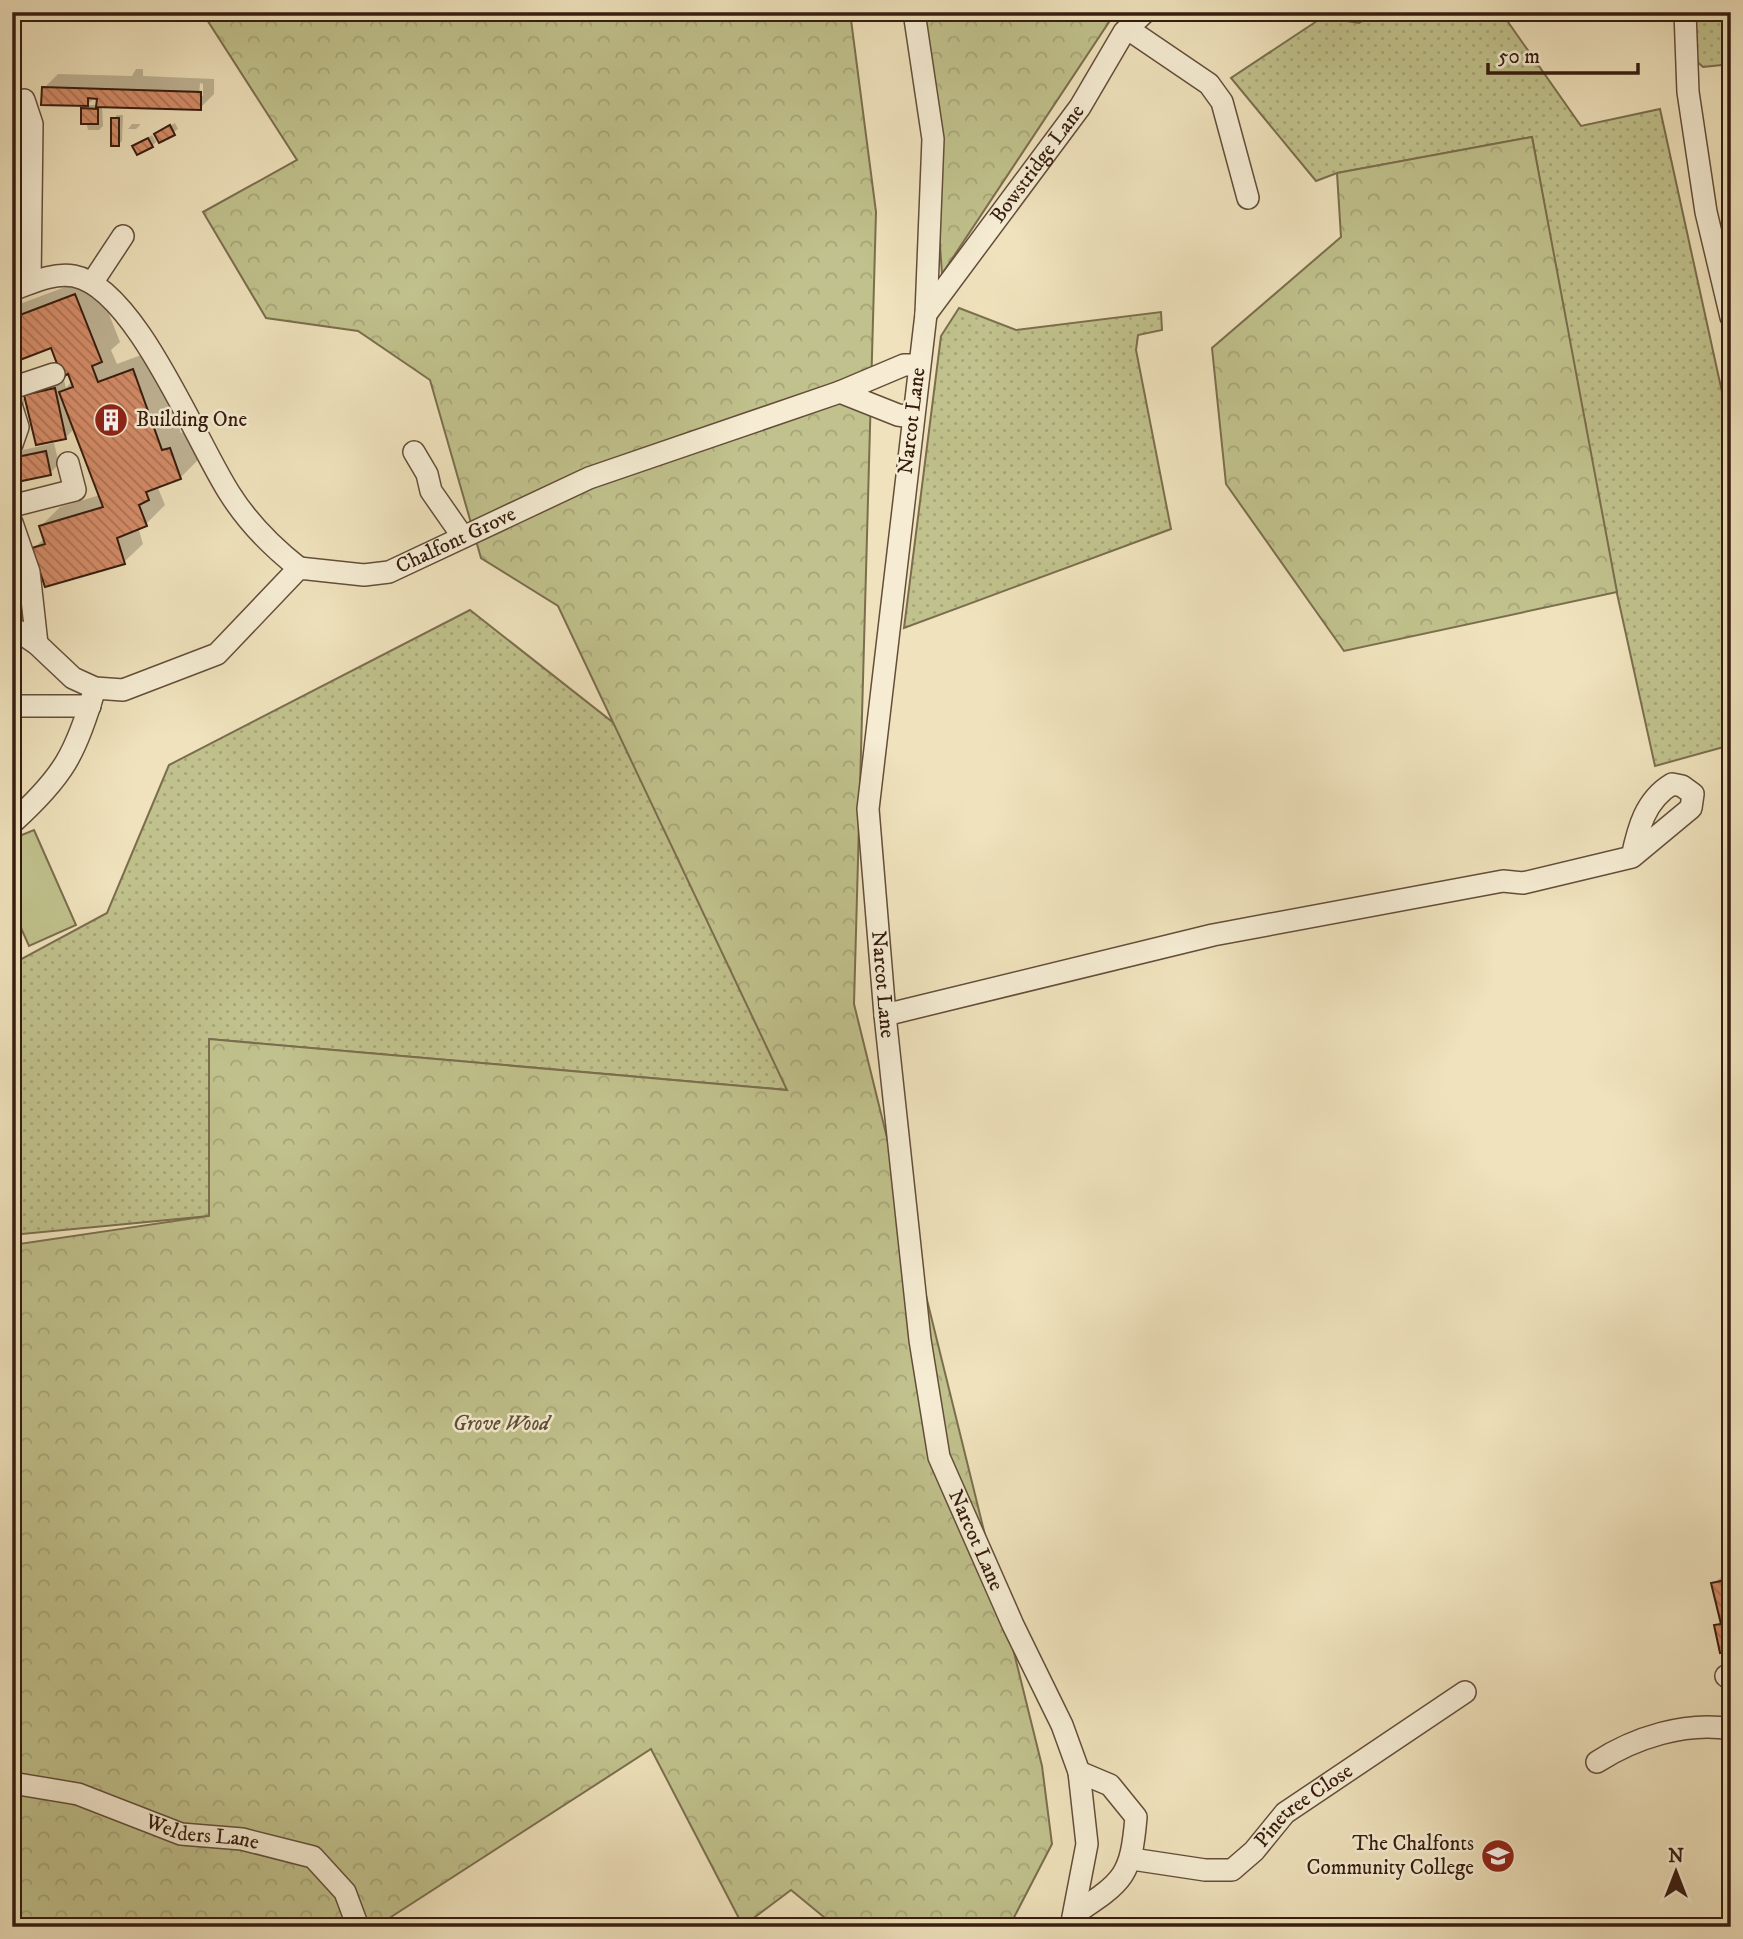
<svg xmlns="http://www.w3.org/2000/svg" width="1743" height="1939" viewBox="0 0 1743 1939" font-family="'IM FELL DW Pica',serif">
  <defs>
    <pattern id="green-dots" width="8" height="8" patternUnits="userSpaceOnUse" patternTransform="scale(1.75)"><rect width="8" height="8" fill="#c0c18c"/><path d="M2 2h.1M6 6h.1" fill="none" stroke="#a6a578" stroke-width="1.8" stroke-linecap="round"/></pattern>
    <pattern id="forest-crowns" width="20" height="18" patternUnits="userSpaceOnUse" patternTransform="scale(1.75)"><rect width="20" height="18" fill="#c0c18c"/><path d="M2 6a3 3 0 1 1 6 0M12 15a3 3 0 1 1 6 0" fill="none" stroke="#a6a578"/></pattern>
    <pattern id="building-back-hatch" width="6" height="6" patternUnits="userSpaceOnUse" patternTransform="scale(1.75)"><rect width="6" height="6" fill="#d68e6a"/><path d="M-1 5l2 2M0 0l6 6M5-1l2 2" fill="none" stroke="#ae7356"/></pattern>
  </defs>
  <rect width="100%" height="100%" fill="#efe2bc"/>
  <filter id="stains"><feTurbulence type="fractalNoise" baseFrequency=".00286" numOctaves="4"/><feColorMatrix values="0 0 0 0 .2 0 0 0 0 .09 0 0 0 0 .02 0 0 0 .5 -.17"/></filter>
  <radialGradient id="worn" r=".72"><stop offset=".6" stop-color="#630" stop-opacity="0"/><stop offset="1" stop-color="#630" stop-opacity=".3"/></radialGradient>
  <!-- green -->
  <g fill="url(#green-dots)" stroke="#7b6e4e" stroke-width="2">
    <path d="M 1375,12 L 1501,12 L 1581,126 L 1660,109 L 1731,433 L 1731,745 L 1655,766 L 1603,530 L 1532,137 L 1337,173 L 1316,181 L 1231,78 L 1323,17 L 1359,23 Z"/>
    <path d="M 1689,12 L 1731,12 L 1731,64 L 1703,67 L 1693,58 Z"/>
    <path d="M 959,308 L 1016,330 L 1161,312 L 1162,330 L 1138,335 L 1136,350 L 1171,529 L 904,628 L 941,336 Z"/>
    <path d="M 470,610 L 713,801 L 787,1090 L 210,1039 L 209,1216 L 12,1235 L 12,964 L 107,913 L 169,765 Z"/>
  </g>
  <!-- forest -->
  <g fill="url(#forest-crowns)" stroke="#7b6e4e" stroke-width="2">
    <path d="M 202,12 L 850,12 L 876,212 L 854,1004 L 1042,1766 L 1052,1844 L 1009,1927 L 836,1927 L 791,1890 L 743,1926 L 651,1749 L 391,1917 L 397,1927 L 12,1927 L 12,1245 L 209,1216 L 209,1039 L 787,1090 L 558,606 L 481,558 L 430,380 L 358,331 L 266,318 L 203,212 L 297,160 Z"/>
    <path d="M 922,12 L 1115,13 L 942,274 L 924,18 Z"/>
    <path d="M 1532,137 L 1617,592 L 1344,651 L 1226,484 L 1212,348 L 1341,237 L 1337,173 Z"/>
  </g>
  <!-- pitch -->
  <path fill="#c0c18c" stroke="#7b6e4e" stroke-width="2" d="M 34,830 L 76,925 L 29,946 L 12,908 L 12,839 Z"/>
  <!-- shadow -->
  <g fill="#0003" fill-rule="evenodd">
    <path d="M 136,69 L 143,69 L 143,76 L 214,79 L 214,94 L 200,108 L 102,105 L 103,126 L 99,130 L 88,130 L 83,109 L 87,104 L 44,88 L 58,74 L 132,76 ZM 200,83 L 203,84 L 203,96 L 199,96 ZM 95,97 L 99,97 L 98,105 L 87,105 Z"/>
    <path d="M 117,115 L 123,115 L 122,141 L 118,145 L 113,119 Z"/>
    <path d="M 175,123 L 178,129 L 160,141 L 156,134 Z"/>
    <path d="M 132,124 L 140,124 L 140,125 L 136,129 L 128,129 Z"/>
    <path d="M 152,135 L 156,142 L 152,146 L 134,147 Z"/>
    <path d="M 94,276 L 120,342 L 111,350 L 117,364 L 152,351 L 181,433 L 189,430 L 199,459 L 180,478 L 158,488 L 165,505 L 146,524 L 138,527 L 143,544 L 124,562 L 34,548 L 45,538 L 41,526 L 60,507 L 100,495 L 75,428 L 66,437 L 26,396 L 35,387 L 64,380 L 66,388 L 72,381 L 52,346 L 21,358 L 12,369 L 12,307 Z"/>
    <path d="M 12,397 L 25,399 L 23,407 L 26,408 L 12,459 Z"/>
    <path d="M 54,443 L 59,464 L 50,473 L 14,459 L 23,450 Z"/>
    <path d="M 1731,1569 L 1731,1649 L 1716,1626 L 1722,1620 L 1713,1584 Z"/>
  </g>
  <!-- building -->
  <g fill="url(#building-back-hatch)" stroke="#361c0f" stroke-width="2">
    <path d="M 42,87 L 201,92 L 201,110 L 96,107 L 97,99 L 88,98 L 88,106 L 41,105 Z"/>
    <path d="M 81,108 L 98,109 L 98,124 L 81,124 Z"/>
    <rect x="111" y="118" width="8" height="28"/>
    <path d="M 170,125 L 175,135 L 159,143 L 154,134 Z"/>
    <path d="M 148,138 L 153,147 L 137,155 L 132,146 Z"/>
    <path d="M 75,294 L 102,362 L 92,366 L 98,382 L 133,369 L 162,450 L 170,448 L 181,479 L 146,492 L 149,500 L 139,505 L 147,526 L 117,538 L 125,564 L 45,587 L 32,548 L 45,544 L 39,526 L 103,507 L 59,392 L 73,387 L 68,374 L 62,377 L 51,348 L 12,363 L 12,318 Z"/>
    <path d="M 55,388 L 66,439 L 36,445 L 24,395 Z"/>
    <path d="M 46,451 L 51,475 L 17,482 L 12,458 Z"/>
    <path d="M 1731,1579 L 1731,1650 L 1720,1653 L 1714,1625 L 1721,1624 L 1711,1583 Z"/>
  </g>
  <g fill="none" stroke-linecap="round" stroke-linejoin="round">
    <!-- minor casing -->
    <g stroke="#644e3a" stroke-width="24">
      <g id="minor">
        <path id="s1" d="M 914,12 L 933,139 L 926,314 L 868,809 L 885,1015 L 920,1340 L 939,1457 L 1013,1625 L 1062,1725 L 1079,1772 L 1087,1844 L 1071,1927"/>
        <path d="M 1685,12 L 1688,92 L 1706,212 L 1731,317"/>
        <path d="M 1128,29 L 1209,84 L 1222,102 L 1248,198"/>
        <path d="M 24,100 L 32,124 L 30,283"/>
        <path d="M 92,283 L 123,236"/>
        <path d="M 12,290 C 31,283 54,272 74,276 C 136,288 196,442 230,494 C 249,524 271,546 299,568"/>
        <path id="s2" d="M 926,314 L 1080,107 L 1124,32 L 1145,12"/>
        <path d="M 12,388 L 54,374"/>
        <path d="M 12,408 L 18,427 L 12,444"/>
        <path d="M 912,417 L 898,415 L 840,392 L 904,365 L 918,365"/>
        <path d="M 414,452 L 427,474 L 431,491 L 463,537"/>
        <path d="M 12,506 L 75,490 L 68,463"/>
        <path d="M 12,523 L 29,572 L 37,644"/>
        <path id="s3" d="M 12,627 L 37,644 L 73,678 L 95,688 L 123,690 L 217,654 L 299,568 L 364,575 L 389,572 L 589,478 L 840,392"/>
        <path d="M 12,706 L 90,706"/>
        <path d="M 12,823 C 63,777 76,754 95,688"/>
        <path d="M 885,1015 L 1213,935 L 1503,881 L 1523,883 L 1632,857 L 1691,808 L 1693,794 L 1682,786 L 1672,784 C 1645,800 1638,829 1632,857"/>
        <path d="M 1726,1676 L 1731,1680"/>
        <path d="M 1597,1762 C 1634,1738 1686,1721 1731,1729"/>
        <path id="s4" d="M 12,1783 L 78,1794 L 181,1834 L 242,1839 L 313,1857 L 345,1892 L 358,1927"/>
        <path id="s5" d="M 1132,1859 L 1205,1870 L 1232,1870 L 1254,1851 L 1285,1813 L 1465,1692"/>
        <path d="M 1076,1913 C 1124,1881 1131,1876 1136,1817 L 1110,1785 L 1079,1772"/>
      </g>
    </g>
    <!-- minor -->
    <use href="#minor" stroke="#f5ecd3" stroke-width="21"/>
  </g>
  <!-- icons -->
  <defs>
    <g id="building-disc" transform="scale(1.75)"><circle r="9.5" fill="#8f2418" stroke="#f5ecd3"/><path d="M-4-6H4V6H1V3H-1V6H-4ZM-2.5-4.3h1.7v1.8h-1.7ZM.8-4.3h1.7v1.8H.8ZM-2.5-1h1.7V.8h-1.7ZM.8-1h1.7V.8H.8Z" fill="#fff"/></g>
    <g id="school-disc" transform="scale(1.75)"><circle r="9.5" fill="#8f2418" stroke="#f5ecd3"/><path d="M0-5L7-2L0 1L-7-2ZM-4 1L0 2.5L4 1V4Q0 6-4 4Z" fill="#fff"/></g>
  </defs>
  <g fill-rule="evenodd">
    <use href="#building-disc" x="111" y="420"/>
    <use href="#school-disc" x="1498" y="1856"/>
  </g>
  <g text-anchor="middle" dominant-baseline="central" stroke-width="5" stroke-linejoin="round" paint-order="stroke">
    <!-- street labels -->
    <g font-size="21" fill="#361c0f" stroke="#f5ecd3">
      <text stroke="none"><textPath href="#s2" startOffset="187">Bowstridge Lane</textPath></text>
      <text transform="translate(912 421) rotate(-83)">Narcot Lane</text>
      <text stroke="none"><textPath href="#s3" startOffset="516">Chalfont Grove</textPath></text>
      <text stroke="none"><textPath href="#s1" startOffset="978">Narcot Lane</textPath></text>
      <text stroke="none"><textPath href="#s1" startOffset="1545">Narcot Lane</textPath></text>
      <text stroke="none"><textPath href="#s5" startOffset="198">Pinetree Close</textPath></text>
      <text stroke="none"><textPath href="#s4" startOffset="198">Welders Lane</textPath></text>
    </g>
    <!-- poi labels -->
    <g font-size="21" fill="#361c0f" stroke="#f5ecd3" text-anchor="start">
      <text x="136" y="420">Building One</text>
      <text x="1474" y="1844" text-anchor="end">The Chalfonts<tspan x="1474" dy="24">Community College</tspan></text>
    </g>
    <!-- park labels -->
    <g font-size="21" font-style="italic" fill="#5f4e34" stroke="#f5ecd3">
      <text x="501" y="1424">Grove Wood</text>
    </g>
  </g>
  <!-- margin -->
  <rect width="1743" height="1939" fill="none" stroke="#efe2bc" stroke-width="42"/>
  <rect x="14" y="14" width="1715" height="1911" fill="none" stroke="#361c0f" stroke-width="3.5"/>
  <rect x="21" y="21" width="1701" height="1897" fill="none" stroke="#361c0f" stroke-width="2"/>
  <!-- north arrow -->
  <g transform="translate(1676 1872)" stroke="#f5ecd3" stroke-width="5" paint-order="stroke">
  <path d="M0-5L12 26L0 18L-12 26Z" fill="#361c0f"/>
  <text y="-10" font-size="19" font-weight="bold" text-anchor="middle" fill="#361c0f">N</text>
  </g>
  <!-- scale -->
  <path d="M1488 63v10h150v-10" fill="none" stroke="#361c0f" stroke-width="3.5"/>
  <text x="1498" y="63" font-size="21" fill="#361c0f" stroke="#f5ecd3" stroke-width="5" paint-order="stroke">50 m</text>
  <rect width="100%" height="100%" filter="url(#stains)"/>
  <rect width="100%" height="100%" fill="url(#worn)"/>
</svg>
